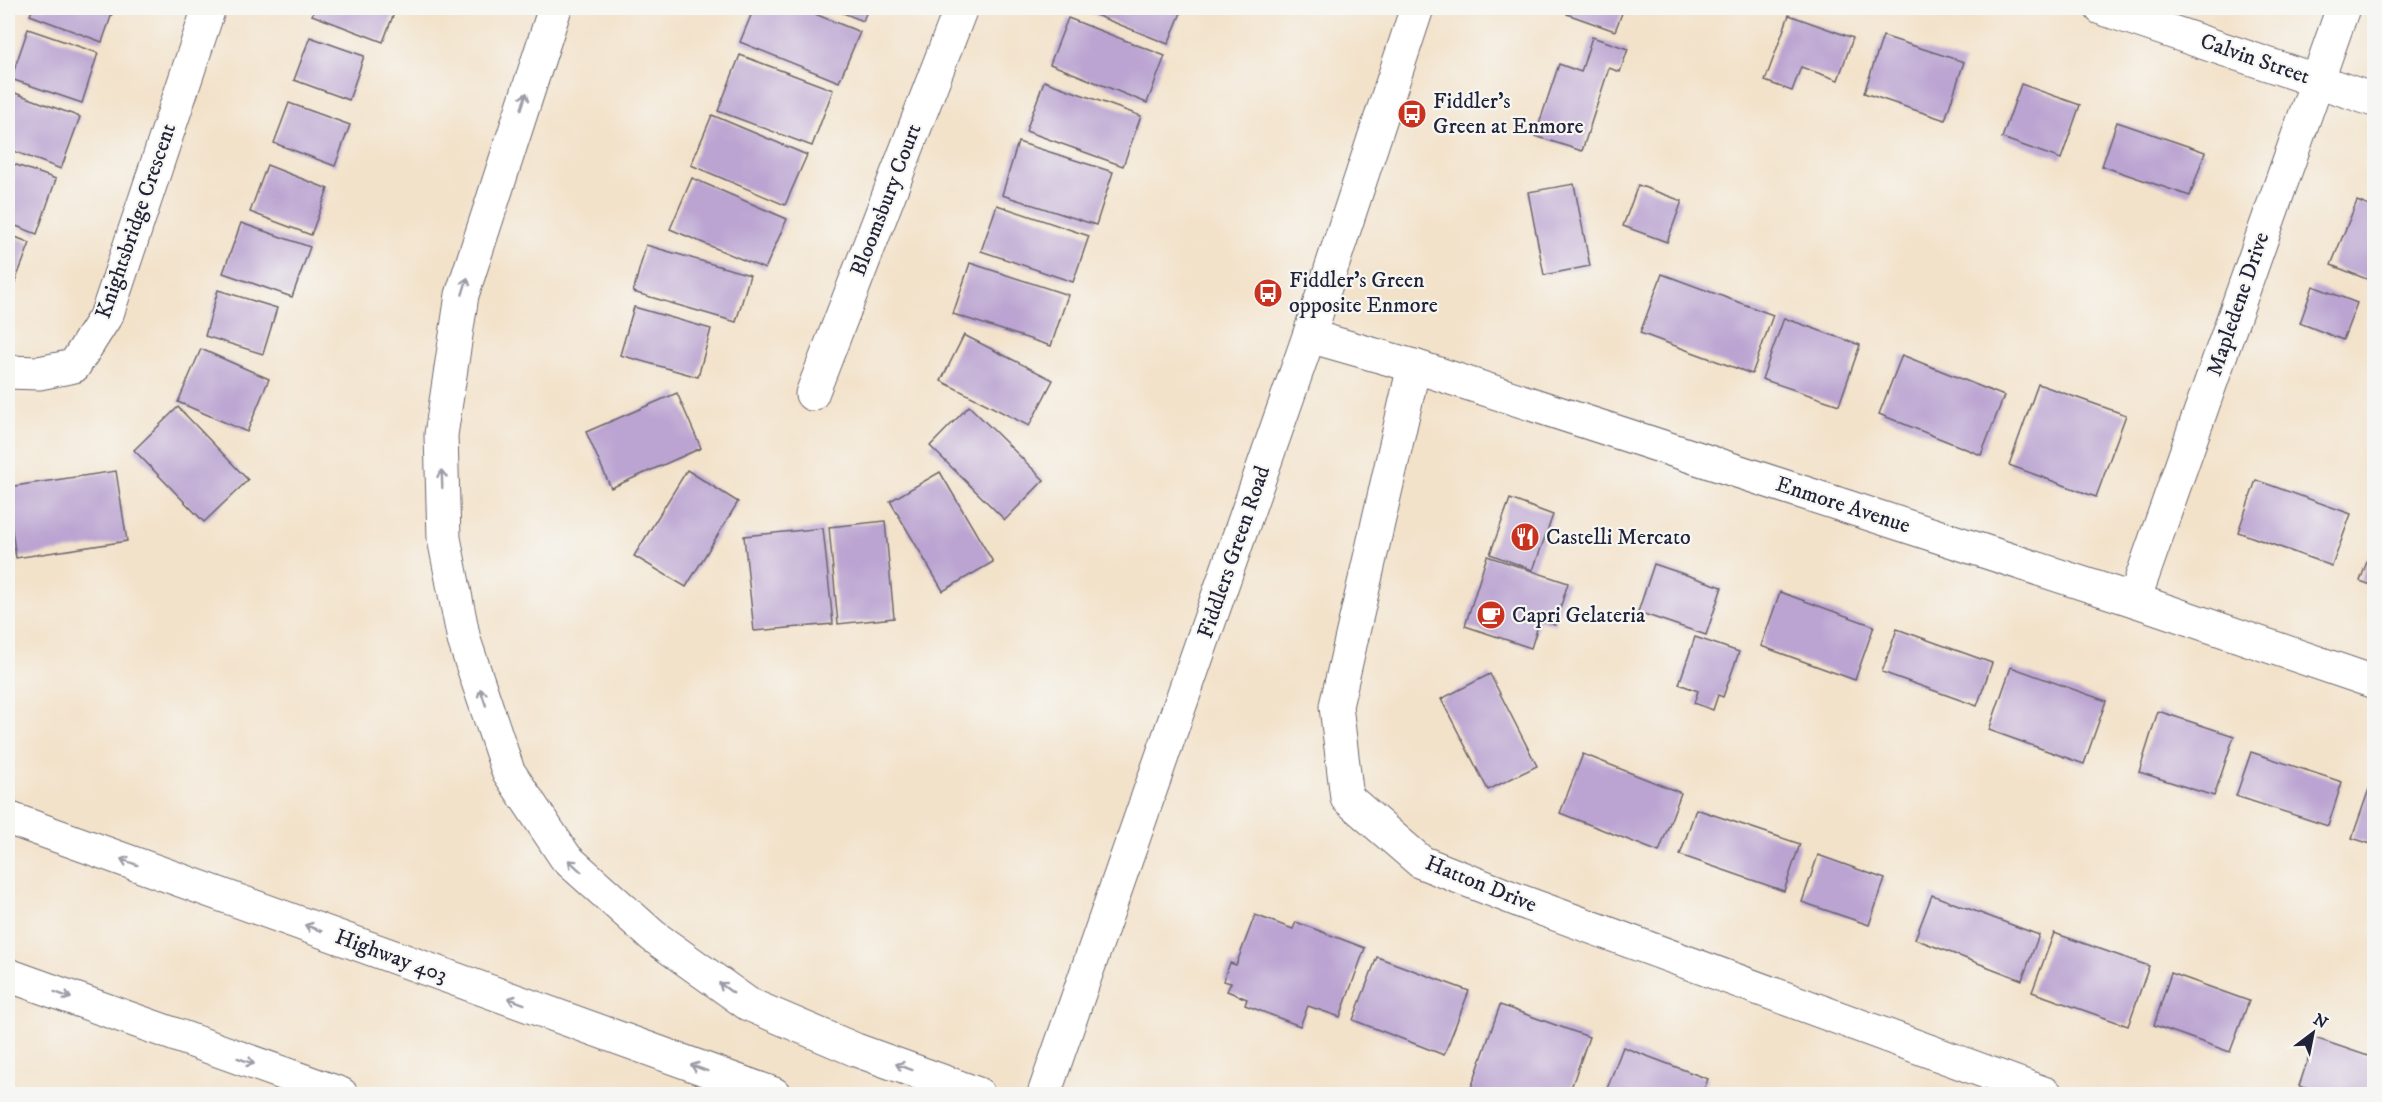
<svg xmlns="http://www.w3.org/2000/svg" width="2382" height="1102" viewBox="0 0 2382 1102" font-family="'IM FELL DW Pica',serif">
  <rect width="100%" height="100%" fill="#f6f6f2"/>
  <filter id="ink" filterUnits="userSpaceOnUse"><feTurbulence type="fractalNoise" baseFrequency=".0167" numOctaves="2"/><feDisplacementMap in="SourceGraphic" scale="12" xChannelSelector="R" yChannelSelector="G"/><feConvolveMatrix kernelMatrix="1 2 1 2 8 2 1 2 1" color-interpolation-filters="sRGB"/></filter>
  <filter id="wash" filterUnits="userSpaceOnUse"><feTurbulence type="fractalNoise" baseFrequency=".008" numOctaves="4" result="noise"/><feDisplacementMap in="SourceGraphic" scale="24" xChannelSelector="R" yChannelSelector="G"/><feGaussianBlur stdDeviation="1.35" result="paint"/><feColorMatrix in="noise" values="0 0 0 0 0 0 0 0 0 0 0 0 0 0 0 0 0 1.4 0 .05"/><feComposite in="paint" operator="in"/></filter>
  <g filter="url(#wash)">
    <rect width="100%" height="100%" fill="#f3e2ca"/>
    <g id="blocks">
      <!-- building -->
      <g fill="#bba4d1">
        <path d="M 33,8 L 114,8 L 102,42 L 30,15 Z"/>
        <path d="M 315,8 L 396,8 L 383,42 L 312,15 Z"/>
        <path d="M 754,8 L 800,8 L 860,32 L 839,82 L 740,42 Z"/>
        <path d="M 831,8 L 868,8 L 863,21 Z"/>
        <path d="M 1078,8 L 1183,8 L 1168,44 Z"/>
        <path d="M 1570,8 L 1624,8 L 1615,31 L 1567,14 Z"/>
        <path d="M 1789,15 L 1853,38 L 1838,80 L 1801,67 L 1792,91 L 1765,81 Z"/>
        <path d="M 1068,18 L 1165,56 L 1147,103 L 1050,64 Z"/>
        <path d="M 28,29 L 98,53 L 82,103 L 11,79 Z"/>
        <path d="M 1883,36 L 1964,62 L 1945,120 L 1864,93 Z"/>
        <path d="M 310,37 L 364,56 L 349,100 L 294,80 Z"/>
        <path d="M 1592,37 L 1628,49 L 1620,72 L 1609,68 L 1582,151 L 1535,136 L 1559,64 L 1581,72 Z"/>
        <path d="M 740,55 L 833,90 L 812,146 L 718,111 Z"/>
        <path d="M 1044,81 L 1141,116 L 1123,166 L 1026,131 Z"/>
        <path d="M 2021,84 L 2080,105 L 2061,159 L 2002,138 Z"/>
        <path d="M 15,93 L 80,117 L 61,169 L 8,149 L 8,114 Z"/>
        <path d="M 289,103 L 350,125 L 335,166 L 274,143 Z"/>
        <path d="M 712,115 L 807,155 L 785,205 L 691,165 Z"/>
        <path d="M 2117,122 L 2205,152 L 2190,196 L 2102,166 Z"/>
        <path d="M 1018,142 L 1113,172 L 1096,225 L 1002,195 Z"/>
        <path d="M 8,162 L 56,179 L 37,234 L 8,223 Z"/>
        <path d="M 267,165 L 328,189 L 311,235 L 250,212 Z"/>
        <path d="M 692,178 L 787,219 L 765,269 L 670,229 Z"/>
        <path d="M 1574,184 L 1590,266 L 1544,275 L 1528,192 Z"/>
        <path d="M 1638,185 L 1682,201 L 1667,242 L 1623,226 Z"/>
        <path d="M 2357,201 L 2374,208 L 2374,282 L 2331,265 Z"/>
        <path d="M 997,205 L 1089,236 L 1073,282 L 981,251 Z"/>
        <path d="M 241,223 L 310,247 L 292,297 L 223,273 Z"/>
        <path d="M 8,234 L 30,243 L 13,287 L 8,285 Z"/>
        <path d="M 646,245 L 750,275 L 736,322 L 633,292 Z"/>
        <path d="M 970,263 L 1068,295 L 1051,346 L 953,314 Z"/>
        <path d="M 1662,274 L 1773,315 L 1752,374 L 1640,333 Z"/>
        <path d="M 2313,286 L 2357,303 L 2343,340 L 2300,323 Z"/>
        <path d="M 218,290 L 277,308 L 263,354 L 205,336 Z"/>
        <path d="M 634,307 L 711,329 L 698,377 L 620,355 Z"/>
        <path d="M 1784,318 L 1860,345 L 1839,405 L 1762,379 Z"/>
        <path d="M 964,335 L 1053,380 L 1029,426 L 941,381 Z"/>
        <path d="M 201,349 L 269,379 L 247,432 L 178,402 Z"/>
        <path d="M 1902,355 L 2004,396 L 1981,455 L 1879,414 Z"/>
        <path d="M 2038,384 L 2126,415 L 2096,497 L 2009,465 Z"/>
        <path d="M 677,393 L 701,448 L 611,488 L 586,432 Z"/>
        <path d="M 969,406 L 1044,480 L 1005,520 L 930,446 Z"/>
        <path d="M 178,407 L 248,480 L 204,522 L 134,450 Z"/>
        <path d="M 687,470 L 738,502 L 686,587 L 634,556 Z"/>
        <path d="M 116,471 L 127,541 L 16,558 L 8,502 L 8,487 Z"/>
        <path d="M 940,472 L 993,562 L 943,591 L 890,501 Z"/>
        <path d="M 2256,480 L 2351,514 L 2332,566 L 2238,532 Z"/>
        <path d="M 1510,499 L 1553,515 L 1533,570 L 1490,554 Z"/>
        <path d="M 885,521 L 894,618 L 838,624 L 829,527 Z"/>
        <path d="M 823,528 L 833,624 L 754,631 L 744,536 Z"/>
        <path d="M 2374,542 L 2374,586 L 2360,581 Z"/>
        <path d="M 1487,556 L 1568,583 L 1555,625 L 1540,620 L 1531,648 L 1465,626 Z"/>
        <path d="M 1654,564 L 1722,587 L 1706,635 L 1638,612 Z"/>
        <path d="M 1780,592 L 1874,626 L 1855,680 L 1761,646 Z"/>
        <path d="M 1897,629 L 1992,663 L 1977,706 L 1882,672 Z"/>
        <path d="M 1695,637 L 1739,652 L 1723,697 L 1718,695 L 1713,710 L 1694,703 L 1698,691 L 1679,684 Z"/>
        <path d="M 2011,667 L 2106,701 L 2084,764 L 1989,730 Z"/>
        <path d="M 1490,674 L 1537,766 L 1488,790 L 1441,699 Z"/>
        <path d="M 2158,711 L 2234,736 L 2214,796 L 2139,772 Z"/>
        <path d="M 2251,752 L 2342,782 L 2328,826 L 2236,796 Z"/>
        <path d="M 1583,754 L 1681,793 L 1659,852 L 1560,813 Z"/>
        <path d="M 2369,789 L 2374,791 L 2374,845 L 2352,838 Z"/>
        <path d="M 1696,809 L 1800,844 L 1784,891 L 1680,855 Z"/>
        <path d="M 1818,855 L 1885,879 L 1869,925 L 1802,902 Z"/>
        <path d="M 1932,895 L 2039,935 L 2022,980 L 1915,939 Z"/>
        <path d="M 1255,915 L 1293,929 L 1296,922 L 1365,948 L 1340,1017 L 1308,1006 L 1300,1026 L 1245,1005 L 1247,999 L 1227,991 L 1231,983 L 1223,981 L 1230,963 L 1236,965 Z"/>
        <path d="M 2054,933 L 2149,966 L 2128,1026 L 2032,992 Z"/>
        <path d="M 1377,957 L 1469,991 L 1444,1055 L 1353,1020 Z"/>
        <path d="M 2171,973 L 2249,1001 L 2230,1052 L 2154,1025 Z"/>
        <path d="M 1500,1005 L 1589,1037 L 1569,1094 L 1469,1094 Z"/>
        <path d="M 2315,1038 L 2374,1058 L 2374,1094 L 2325,1094 L 2299,1086 Z"/>
        <path d="M 1623,1047 L 1708,1079 L 1702,1094 L 1605,1094 Z"/>
      </g>
    </g>
  </g>
  <g filter="url(#ink)">
    <use href="#blocks" fill-opacity="0" stroke="#6b656d" stroke-width="1.5"/>
    <g fill="none" stroke-linecap="round" stroke-linejoin="round">
      <!-- street casing -->
      <g stroke="#6b656d" stroke-width="35">
        <g id="street">
          <path d="M 2101,8 L 2374,100"/>
          <path d="M 1309,336 L 1414,366 L 2134,600 L 2374,682"/>
          <path d="M 1414,366 L 1336,706 L 1347,798 L 1421,862 L 1520,901 L 2046,1094"/>
          <path d="M 8,372 L 39,373 L 74,366 L 107,314 L 209,8"/>
          <path d="M 812,394 L 961,8"/>
          <path d="M 2134,600 L 2343,8"/>
        </g>
      </g>
      <!-- secondary casing -->
      <g stroke="#6b656d" stroke-width="35">
        <path id="secondary" d="M 1044,1094 L 1309,336 L 1417,8"/>
      </g>
      <!-- highway casing -->
      <g stroke="#6b656d" stroke-width="35">
        <g id="highway">
          <path d="M 555,8 L 462,295 L 441,435 L 444,538 L 464,640 L 508,771 L 566,858 L 653,936 L 748,1004 L 856,1050 L 978,1094"/>
          <path d="M 8,818 L 774,1094"/>
          <path d="M 8,975 L 341,1094"/>
        </g>
      </g>
      <!-- street -->
      <use href="#street" stroke="#fff" stroke-width="33"/>
      <!-- secondary -->
      <use href="#secondary" stroke="#fff" stroke-width="33"/>
      <!-- highway -->
      <use href="#highway" stroke="#fff" stroke-width="33"/>
    </g>
    <!-- one-way arrows -->
    <defs><path id="oneway-shaft" d="M-6 0H5M1.5-3L5.5 0L1.5 3" fill="none" stroke-width="1.6" stroke-linecap="round" stroke-linejoin="round" transform="scale(1.5)"/></defs>
    <g stroke="#9c9ca7">
      <use href="#oneway-shaft" transform="translate(524 101) rotate(-72)"/>
      <use href="#oneway-shaft" transform="translate(465 286) rotate(-73)"/>
      <use href="#oneway-shaft" transform="translate(442 479) rotate(-92)"/>
      <use href="#oneway-shaft" transform="translate(483 697) rotate(-109)"/>
      <use href="#oneway-shaft" transform="translate(129 862) rotate(-160)"/>
      <use href="#oneway-shaft" transform="translate(575 866) rotate(-138)"/>
      <use href="#oneway-shaft" transform="translate(313 928) rotate(-160)"/>
      <use href="#oneway-shaft" transform="translate(726 988) rotate(-144)"/>
      <use href="#oneway-shaft" transform="translate(63 995) rotate(20)"/>
      <use href="#oneway-shaft" transform="translate(516 1001) rotate(-160)"/>
      <use href="#oneway-shaft" transform="translate(246 1061) rotate(20)"/>
      <use href="#oneway-shaft" transform="translate(904 1067) rotate(-160)"/>
      <use href="#oneway-shaft" transform="translate(699 1068) rotate(-160)"/>
    </g>
  </g>
  <!-- icons -->
  <defs>
    <g id="bus-disc" transform="scale(1.5)"><circle r="9.5" fill="#c8321e" stroke="#f6f6f2"/><path d="M-5-6H5V4H4V6H2V4H-2V6H-4V4H-5ZM-3.5-4V0h7V-4ZM-3.5 1.2v1.5H-2V1.2ZM2 1.2v1.5H3.5V1.2Z" fill="#fff"/></g>
    <g id="restaurant-disc" transform="scale(1.5)"><circle r="9.5" fill="#c8321e" stroke="#f6f6f2"/><path d="M-5-6h1v4h1v-4h1v4h1v-4h1v5L-1.5 .5V6h-2V.5L-5-1ZM5-6V6H3V1.5H1.5Q1.5-4 5-6Z" fill="#fff"/></g>
    <g id="cafe-disc" transform="scale(1.5)"><circle r="9.5" fill="#c8321e" stroke="#f6f6f2"/><path d="M-5.5-4.5H6V0H3Q3 3.5 0 3.5H-2.5Q-5.5 3.5-5.5 0ZM3-3.2v2h1.7v-2ZM-6 4.5H4V6H-6Z" fill="#fff"/></g>
  </defs>
  <g fill-rule="evenodd">
    <use href="#bus-disc" x="1412" y="114"/>
    <use href="#bus-disc" x="1268" y="293"/>
    <use href="#restaurant-disc" x="1525" y="537"/>
    <use href="#cafe-disc" x="1491" y="615"/>
  </g>
  <g text-anchor="middle" dominant-baseline="central" stroke-width="4.5" stroke-linejoin="round" paint-order="stroke">
    <!-- street labels -->
    <g font-size="22" fill="#22223b" stroke="#f6f6f2">
      <text transform="translate(2255 59) rotate(19)">Calvin Street</text>
      <text transform="translate(886 200) rotate(-69)">Bloomsbury Court</text>
      <text transform="translate(136 221) rotate(-71)">Knightsbridge Crescent</text>
      <text transform="translate(2238 304) rotate(-71)">Mapledene Drive</text>
      <text transform="translate(1843 505) rotate(18)">Enmore Avenue</text>
      <text transform="translate(1234 552) rotate(-71)">Fiddlers Green Road</text>
      <text transform="translate(1481 884) rotate(22)">Hatton Drive</text>
      <text transform="translate(391 956) rotate(20)">Highway 403</text>
    </g>
    <!-- poi labels -->
    <g font-size="22" fill="#22223b" stroke="#f6f6f2" text-anchor="start">
      <text x="1433" y="101">Fiddler's<tspan x="1433" dy="25">Green at Enmore</tspan></text>
      <text x="1289" y="280">Fiddler's Green<tspan x="1289" dy="25">opposite Enmore</tspan></text>
      <text x="1546" y="537">Castelli Mercato</text>
      <text x="1512" y="615">Capri Gelateria</text>
    </g>
  </g>
  <!-- margin -->
  <rect width="2382" height="1102" fill="none" stroke="#f6f6f2" stroke-width="30"/>
  <!-- north arrow -->
  <g transform="translate(2313 1033) rotate(32)" stroke="#f6f6f2" stroke-width="4.5" paint-order="stroke">
  <path d="M0-4.5L10 22L0 15L-10 22Z" fill="#22223b"/>
  <text y="-9" font-size="16" font-weight="bold" text-anchor="middle" fill="#22223b">N</text>
  </g>
</svg>
